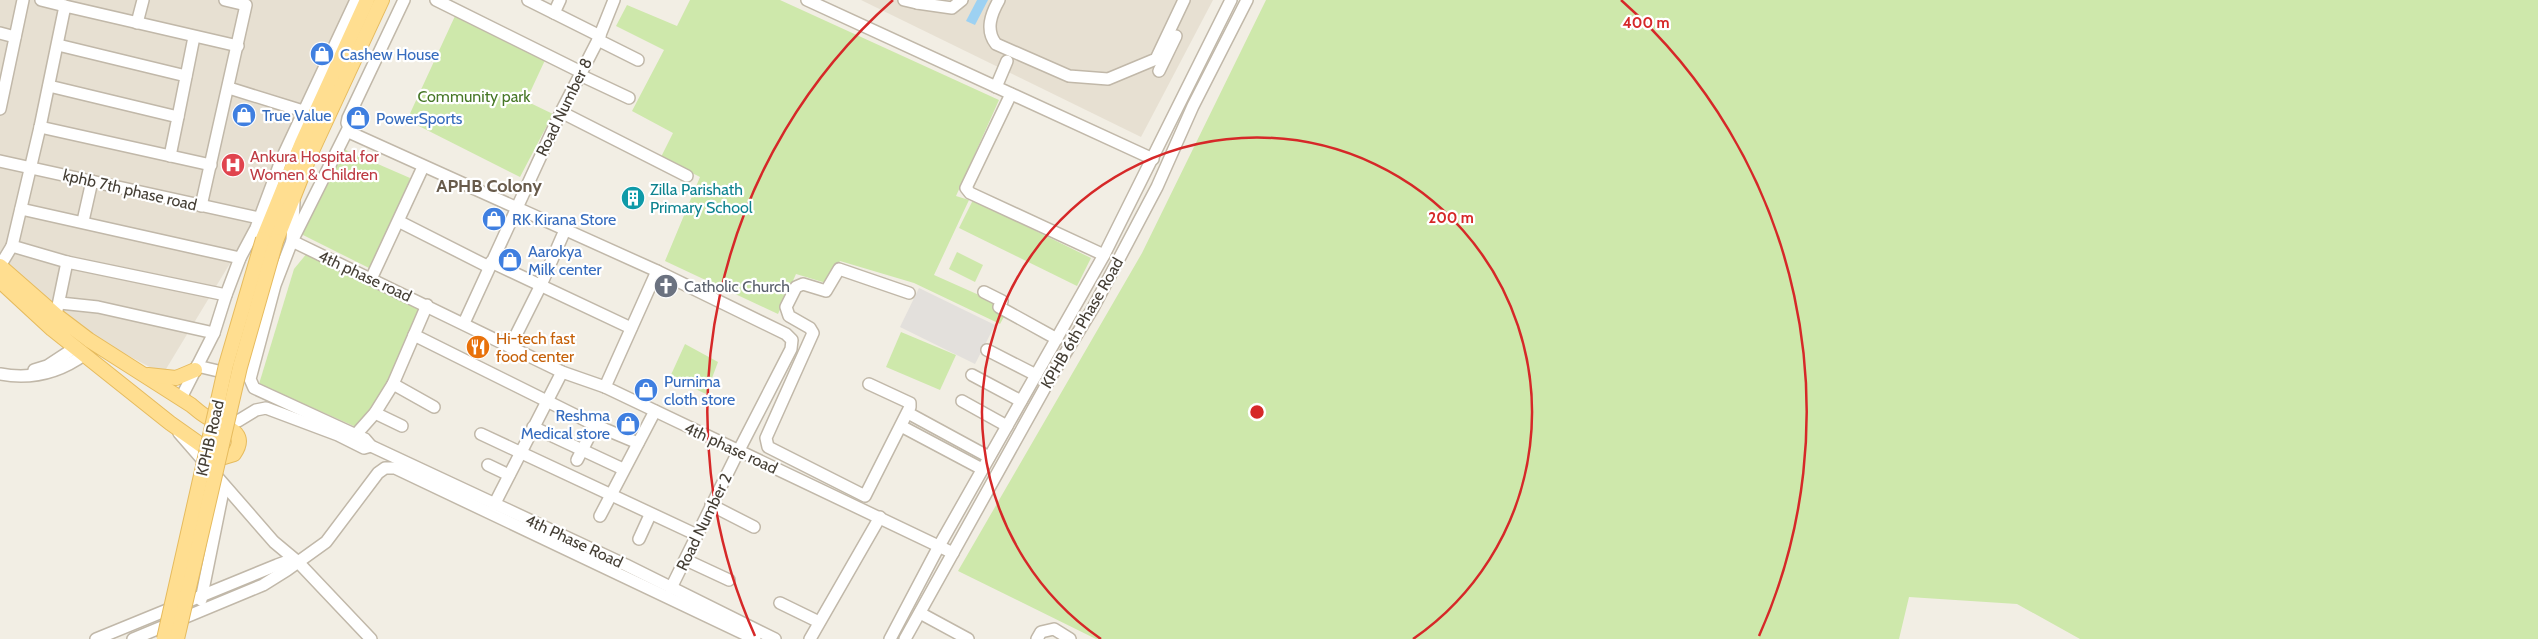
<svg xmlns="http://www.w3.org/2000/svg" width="2538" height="639" viewBox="0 0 2538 639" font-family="Cabin,sans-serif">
  <rect width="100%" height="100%" fill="#f2eee4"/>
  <!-- residential -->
  <g fill="#e7e0d2">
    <path d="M 0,0 L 363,0 L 252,227 L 163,374 L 91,336 L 0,259 Z"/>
    <path d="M 861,0 L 1213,0 L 1141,137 Z"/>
  </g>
  <!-- green -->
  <g fill="#cee8ab">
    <path d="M 690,0 L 780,0 L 999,100 L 956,196 L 969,200 L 934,275 L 997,303 L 1005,315 L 1000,324 L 914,283 L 840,261 L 826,283 L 796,274 L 778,314 L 665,261 L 700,177 L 661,157 L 673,133 L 632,111 L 664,50 L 616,26 L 627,5 L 677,26 Z"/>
    <path d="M 1266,0 L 2538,0 L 2538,639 L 2080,639 L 2017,604 L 1909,597 L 1899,639 L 1096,639 L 958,571 L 1142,253 Z"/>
    <path d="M 455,16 L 546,58 L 526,101 L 553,114 L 520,177 L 407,120 Z"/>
    <path d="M 341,148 L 410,178 L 403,201 L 371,269 L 301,234 Z"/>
    <path d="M 973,200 L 1091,258 L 1077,286 L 959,228 Z"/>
    <path d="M 308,252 L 421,307 L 385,388 L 356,427 L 259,384 L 294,269 Z"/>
    <path d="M 957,252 L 983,265 L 975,282 L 949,269 Z"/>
    <path d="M 901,332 L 956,355 L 940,390 L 886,367 Z"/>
    <path d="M 685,344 L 718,362 L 706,394 L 670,377 Z"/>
  </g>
  <!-- parking -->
  <path fill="#e3e0dc" d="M 919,288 L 995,325 L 975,364 L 900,327 Z"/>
  <!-- water -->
  <path fill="#9dd1f2" d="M 977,0 L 988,0 L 975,25 L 966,21 Z"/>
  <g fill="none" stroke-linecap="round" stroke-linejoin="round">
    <!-- minor casing -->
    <g stroke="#c1b8a9" stroke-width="14">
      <g id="minor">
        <path d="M 41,0 L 65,6"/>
        <path d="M 404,0 L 348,118 L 347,123 L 351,133 L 657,271 L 786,334 L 792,340 L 791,349 L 738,452 L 671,588"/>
        <path d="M 436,0 L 581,72"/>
        <path d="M 528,0 L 600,36"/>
        <path d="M 807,0 L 1153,159"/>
        <path d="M 904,0 L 917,3 L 918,0"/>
        <path d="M 999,0 C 991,14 985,30 996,44 L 1069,76 L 1108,79 L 1156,59 L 1184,0"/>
        <path d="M 917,3 L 952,8 L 962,0"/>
        <path d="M 554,13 L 560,0"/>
        <path d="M 137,23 L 143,0"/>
        <path d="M 0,33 L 15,37"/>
        <path d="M 598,40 L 638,60"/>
        <path d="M 58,45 L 186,76"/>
        <path d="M 1159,71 L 1176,36"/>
        <path d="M 580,75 L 629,98"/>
        <path d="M 49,86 L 178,117 L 170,156"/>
        <path d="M 996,87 L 1007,61"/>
        <path d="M 229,88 L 303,111"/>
        <path d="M 1011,94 L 966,188 L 970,193 L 1104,255"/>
        <path d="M 0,109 L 23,0"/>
        <path d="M 561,112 L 687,176"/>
        <path d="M 178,117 L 194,37"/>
        <path d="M 40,127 L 211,165"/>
        <path d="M 348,129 L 292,241 L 562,372 L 605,387 L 953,553"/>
        <path d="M 0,161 L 259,218"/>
        <path d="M 294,202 L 292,241 L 275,285 L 250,379 L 254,388 L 365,439 L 371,446 L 626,565 L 775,639"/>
        <path d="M 201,206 L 246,5 L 225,0"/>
        <path d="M 21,209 L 240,258"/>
        <path d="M 83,221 L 92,181"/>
        <path d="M 400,222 L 489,267"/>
        <path d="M 67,262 L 12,246 L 40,127 L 65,6 L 238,46"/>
        <path d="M 491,262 L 631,328"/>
        <path d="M 0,266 L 12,246"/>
        <path d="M 371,279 L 423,167"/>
        <path d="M 984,292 L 1002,301 L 999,307 L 1057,339"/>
        <path d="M 60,303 L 98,307 L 214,333"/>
        <path d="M 56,315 L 67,262 L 226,295"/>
        <path d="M 464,323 L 561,112 L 598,40 L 614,0"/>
        <path d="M 414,335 L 595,425 L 638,443"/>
        <path d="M 510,347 L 541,285 L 565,230"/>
        <path d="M 987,350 L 1036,375"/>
        <path d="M 197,366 L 231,374"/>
        <path d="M 34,370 L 47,366 L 76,347"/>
        <path d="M 0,374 C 32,380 59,373 85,354"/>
        <path d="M 972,375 L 1021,401"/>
        <path d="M 393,384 L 434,407"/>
        <path d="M 869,384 L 910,403 L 910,407 L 865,496 L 768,447 L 766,438 L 813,333 L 810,328 L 789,316 L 786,307 L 796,287 L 803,284 L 826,291 L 839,269 L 909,293"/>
        <path d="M 605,387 L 657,271"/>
        <path d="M 181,398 L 214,333 L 226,295 L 240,258 L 256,228 L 282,158 L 356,0"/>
        <path d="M 962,401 L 1007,426"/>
        <path d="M 375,413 L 402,426"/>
        <path d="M 908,413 L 989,457"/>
        <path d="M 221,415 L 238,421 L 256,410 L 266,408 L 338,435 L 364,448 L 371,446"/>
        <path d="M 901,426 L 982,469"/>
        <path d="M 533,427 L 623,469"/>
        <path d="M 179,433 L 274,542 L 298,562 L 371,639"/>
        <path d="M 481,434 L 697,535"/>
        <path d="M 351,440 L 375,413 L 393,384 L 427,305"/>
        <path d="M 577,460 L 595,425"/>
        <path d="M 488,465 L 509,475"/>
        <path d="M 494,505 L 562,372"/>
        <path d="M 711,505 L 754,527"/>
        <path d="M 600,516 L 655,411"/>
        <path d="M 639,539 L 650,515"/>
        <path d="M 686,560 L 729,580"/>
        <path d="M 201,600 L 224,486"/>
        <path d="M 780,603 L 819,622"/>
        <path d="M 920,613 L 968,639"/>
        <path d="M 96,639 L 277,565 L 288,561 L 298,562"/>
        <path d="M 133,639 L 263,585 L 287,570 L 326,542 L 378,473 L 385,468 L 395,468 L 755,639"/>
        <path d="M 810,639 L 880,517"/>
        <path d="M 890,639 L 939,546 L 1104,255 L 1231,0"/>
        <path d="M 905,639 L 1052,375 L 1093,308 L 1157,187 L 1193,106 L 1247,0"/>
        <path d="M 1037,639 L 1041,632 L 1054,629 L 1070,639"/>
      </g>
    </g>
    <!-- major casing -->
    <g stroke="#e6bb5e" stroke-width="16">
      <g id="major">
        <path d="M 263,239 L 302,143 L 367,0"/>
        <path d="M 276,241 L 311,153 L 382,0"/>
        <path d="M 0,266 L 56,315 L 89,340 L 191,405 C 196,409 201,414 207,417 C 223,426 250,431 234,454 L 224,457 L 211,452 L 170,423 L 52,329 L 0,281"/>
        <path d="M 148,375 L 176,378 L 195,370"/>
      </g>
    </g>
    <!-- minor -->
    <use href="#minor" stroke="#fff" stroke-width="11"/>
    <!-- major -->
    <use href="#major" stroke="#ffde90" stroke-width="14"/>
    <!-- major-bridge casing -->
    <g stroke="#e6bb5e" stroke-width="16" stroke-linecap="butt">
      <g id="major-bridge">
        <path d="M 164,639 L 226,365 L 263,239"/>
        <path d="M 177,639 L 240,367 L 276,241"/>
      </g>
    </g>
    <!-- major-bridge -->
    <use href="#major-bridge" stroke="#ffde90" stroke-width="14"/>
  </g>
  <!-- distance rings -->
  <g fill="none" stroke="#d62828" stroke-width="2.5">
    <path d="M1101 639A275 275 0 1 1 1413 639"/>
    <path d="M755 636A550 550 0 0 1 893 0M1621 0A550 550 0 0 1 1759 636"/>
  </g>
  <!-- icons -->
  <defs>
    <g id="shop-disc" transform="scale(1.25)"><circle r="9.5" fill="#3f7fe0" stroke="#fff"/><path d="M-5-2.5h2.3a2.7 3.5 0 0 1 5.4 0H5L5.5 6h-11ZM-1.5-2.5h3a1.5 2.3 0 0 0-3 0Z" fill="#fff"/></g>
    <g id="hospital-disc" transform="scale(1.25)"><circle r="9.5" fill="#e0444e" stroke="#fff"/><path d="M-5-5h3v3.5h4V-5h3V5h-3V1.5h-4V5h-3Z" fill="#fff"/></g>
    <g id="building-disc" transform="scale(1.25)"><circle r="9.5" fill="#0f9aa8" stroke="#fff"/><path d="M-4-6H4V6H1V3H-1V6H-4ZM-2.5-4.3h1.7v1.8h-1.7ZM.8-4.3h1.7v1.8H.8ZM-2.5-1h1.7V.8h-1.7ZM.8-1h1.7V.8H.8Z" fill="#fff"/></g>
    <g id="church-disc" transform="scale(1.25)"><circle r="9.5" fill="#6b7280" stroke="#fff"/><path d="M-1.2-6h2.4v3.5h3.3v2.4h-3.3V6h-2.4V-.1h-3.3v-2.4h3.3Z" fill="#fff"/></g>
    <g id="restaurant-disc" transform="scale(1.25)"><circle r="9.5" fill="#e8710a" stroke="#fff"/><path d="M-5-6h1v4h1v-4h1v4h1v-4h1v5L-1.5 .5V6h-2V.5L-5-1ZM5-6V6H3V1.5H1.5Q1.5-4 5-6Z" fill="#fff"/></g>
  </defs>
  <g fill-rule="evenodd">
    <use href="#shop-disc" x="322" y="54"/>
    <use href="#shop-disc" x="244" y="115"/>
    <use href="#shop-disc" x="358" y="118"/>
    <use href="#hospital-disc" x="233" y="165"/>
    <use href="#building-disc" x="633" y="198"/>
    <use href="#shop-disc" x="494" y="219"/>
    <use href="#shop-disc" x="510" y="260"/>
    <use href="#church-disc" x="666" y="286"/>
    <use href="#restaurant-disc" x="478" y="347"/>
    <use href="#shop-disc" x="646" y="390"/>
    <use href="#shop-disc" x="628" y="424"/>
  </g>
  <g text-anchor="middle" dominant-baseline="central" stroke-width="4.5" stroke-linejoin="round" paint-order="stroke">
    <!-- shop labels -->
    <g font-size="16" fill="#366cbe" stroke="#fff" text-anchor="start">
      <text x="340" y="54">Cashew House</text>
      <text x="262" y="115">True Value</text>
      <text x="376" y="118">PowerSports</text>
      <text x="512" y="219">RK Kirana Store</text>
      <text x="528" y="251">Aarokya<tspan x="528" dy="18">Milk center</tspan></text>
      <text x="664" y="381">Purnima<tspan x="664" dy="18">cloth store</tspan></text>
      <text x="610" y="415" text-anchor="end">Reshma<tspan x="610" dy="18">Medical store</tspan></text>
    </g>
    <!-- park labels -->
    <g font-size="16" fill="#467726" stroke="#fff">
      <text x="474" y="96">Community park</text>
    </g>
    <!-- street labels -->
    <g font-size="16" fill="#443e34" stroke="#fff">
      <text transform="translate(564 107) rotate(-64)">Road Number 8</text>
      <text transform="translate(130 190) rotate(13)">kphb 7th phase road</text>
      <text transform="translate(365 276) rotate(25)">4th phase road</text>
      <text transform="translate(1082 323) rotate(-60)">KPHB 6th Phase Road</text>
      <text transform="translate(210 438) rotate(-77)">KPHB Road</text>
      <text transform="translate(731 448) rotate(25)">4th phase road</text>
      <text transform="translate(704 522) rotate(-64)">Road Number 2</text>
      <text transform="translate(574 541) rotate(25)">4th Phase Road</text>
    </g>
    <!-- health labels -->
    <g font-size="16" fill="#be3a42" stroke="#fff" text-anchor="start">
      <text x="250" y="156">Ankura Hospital for<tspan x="250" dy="18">Women &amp; Children</tspan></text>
    </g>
    <!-- culture labels -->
    <g font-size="16" fill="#0d838f" stroke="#fff" text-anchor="start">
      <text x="650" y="189">Zilla Parishath<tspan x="650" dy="18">Primary School</tspan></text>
    </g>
    <!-- worship labels -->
    <g font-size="16" fill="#5b616d" stroke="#fff" text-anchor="start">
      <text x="684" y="286">Catholic Church</text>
    </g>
    <!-- food labels -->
    <g font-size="16" fill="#c56008" stroke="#fff" text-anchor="start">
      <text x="496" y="338">Hi-tech fast<tspan x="496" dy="18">food center</tspan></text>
    </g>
    <!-- neighbourhood labels -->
    <g font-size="18" font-weight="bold" fill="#685b4b" stroke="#fff">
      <text x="489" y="186">APHB Colony</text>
    </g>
  </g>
  <circle cx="1257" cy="412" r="8" fill="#d62828" stroke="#fff" stroke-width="2.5"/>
  <g font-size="15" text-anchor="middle" font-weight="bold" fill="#d62828" stroke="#fff" stroke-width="4.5" stroke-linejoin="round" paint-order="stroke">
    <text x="1646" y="28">400 m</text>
    <text x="1451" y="223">200 m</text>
  </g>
</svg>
